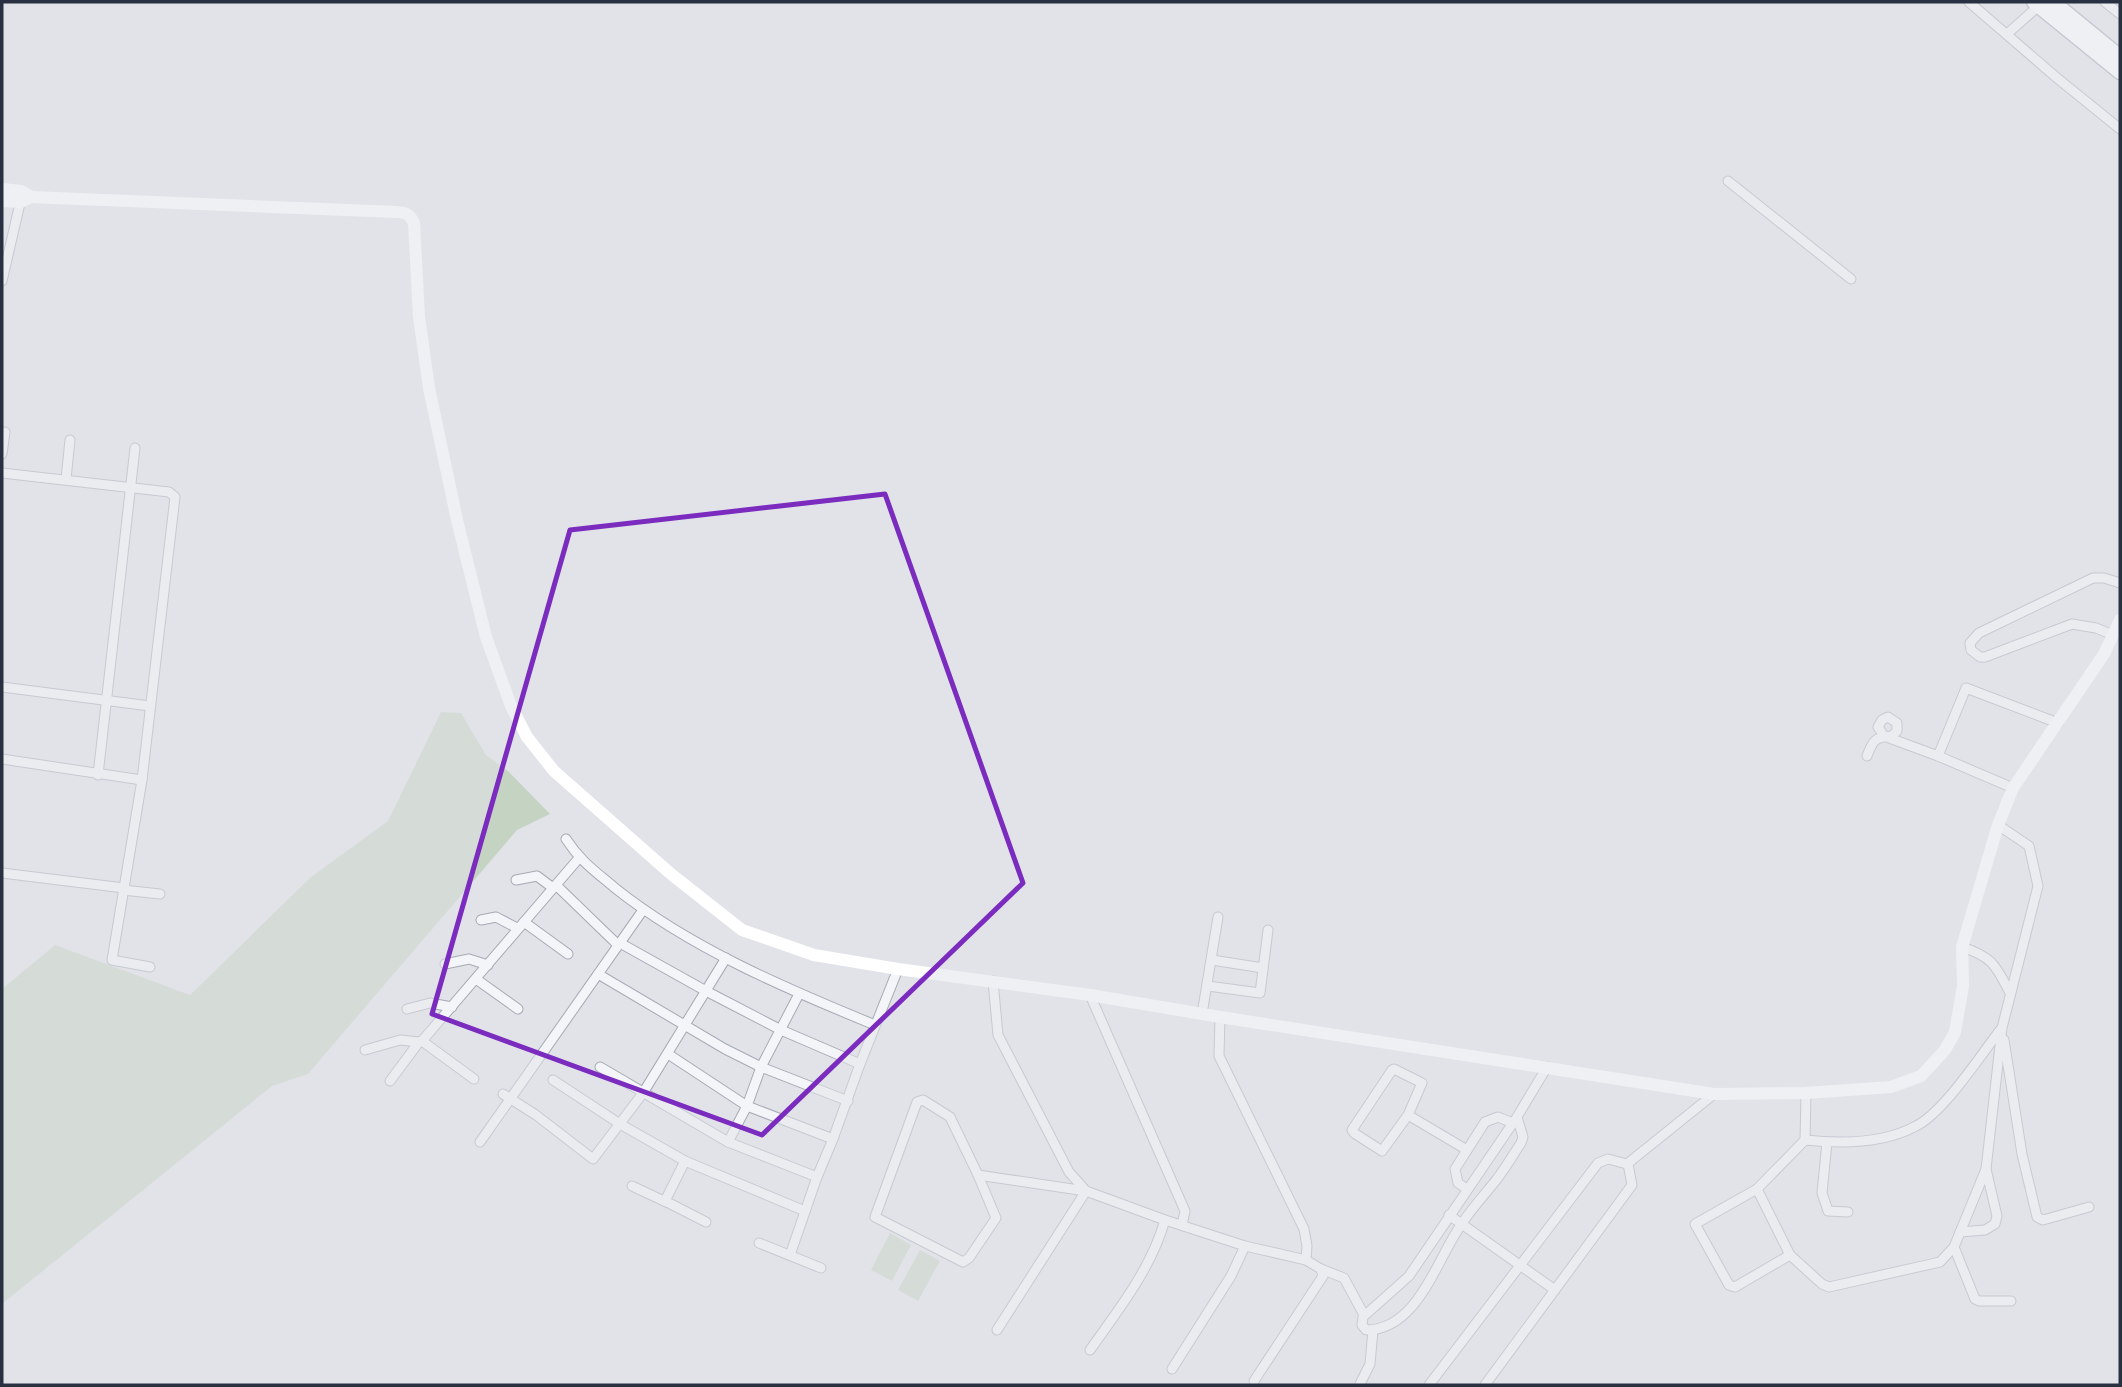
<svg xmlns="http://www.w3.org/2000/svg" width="2122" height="1387" viewBox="0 0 2122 1387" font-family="Poppins,sans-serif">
  <rect width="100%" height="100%" fill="#e1e3e9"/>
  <!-- green -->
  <g fill="#c5d3c2">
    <path d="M 441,712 L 461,713 L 486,755 L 509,772 L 550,814 L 517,830 L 308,1074 L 272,1086 L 2,1304 L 2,989 L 55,945 L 190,995 L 311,877 L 388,821 Z"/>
    <path d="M 890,1233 L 911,1245 L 892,1281 L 871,1270 Z"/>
    <path d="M 920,1250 L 940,1261 L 918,1301 L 898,1290 Z"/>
  </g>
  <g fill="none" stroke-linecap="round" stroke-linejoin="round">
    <!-- street casing -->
    <g stroke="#a6aab3" stroke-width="11">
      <g id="street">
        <path d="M 1969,2 L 2057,78 L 2120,129"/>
        <path d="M 2105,2 L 2120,14"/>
        <path d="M 2007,34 L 2042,3"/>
        <path d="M 1728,181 L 1851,279"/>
        <path d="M 2,281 L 21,199"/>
        <path d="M 2,454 L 5,432"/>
        <path d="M 2,473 L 169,492 L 175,497 L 142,780 L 112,960 L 150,967"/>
        <path d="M 66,479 L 70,440"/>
        <path d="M 2113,635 L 2096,628 L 2072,624 L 1985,657 L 1980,657 L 1971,650 L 1970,643 L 1979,633 L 2093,578 L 2104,578 L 2120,583"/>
        <path d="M 2,687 L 150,706"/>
        <path d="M 1867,756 C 1873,740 1875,737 1892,736 L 1897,731 L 1897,723 L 1888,717 L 1882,720 L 1878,727 L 1884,736 L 1938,756 L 2013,788"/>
        <path d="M 1938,756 L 1966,688 L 2058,723"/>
        <path d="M 2,759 L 142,780"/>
        <path d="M 98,775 L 135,448"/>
        <path d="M 566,839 C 581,862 595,871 615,888 C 690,948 787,989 875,1025"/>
        <path d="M 2,873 L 124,888"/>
        <path d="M 516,880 L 537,876 L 553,888"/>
        <path d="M 556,885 L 618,945"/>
        <path d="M 123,890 L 160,894"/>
        <path d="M 481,920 L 496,917 L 517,928"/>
        <path d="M 524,922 L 568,954"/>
        <path d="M 620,943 L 706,991 L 781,1030 L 860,1064"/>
        <path d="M 1962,947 C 1993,957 1996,966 2010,993"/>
        <path d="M 1212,960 L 1263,968"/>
        <path d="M 445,964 L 469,959 L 488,965"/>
        <path d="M 598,974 L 725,1049 L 761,1067 L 848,1101"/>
        <path d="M 476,979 L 518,1009"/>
        <path d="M 993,981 L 998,1035 L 1069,1172 L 1086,1191 L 997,1330"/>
        <path d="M 1208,986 L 1260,993 L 1268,930"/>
        <path d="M 1090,995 L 1185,1211 L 1182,1225"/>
        <path d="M 407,1009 L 430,1003 L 452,1007"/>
        <path d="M 1202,1014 L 1218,917"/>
        <path d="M 1220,1017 L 1219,1056 L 1304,1229 L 1307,1246 L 1306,1260"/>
        <path d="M 2004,1040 L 2022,1154 L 2037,1217 L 2043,1220 L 2089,1207"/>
        <path d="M 422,1041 L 474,1079"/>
        <path d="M 365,1050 L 400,1040 L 419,1042"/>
        <path d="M 668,1054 L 747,1106 L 833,1139"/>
        <path d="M 600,1067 L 728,1142 L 817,1177"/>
        <path d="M 553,1080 L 620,1124 L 685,1161 L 805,1211"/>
        <path d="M 390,1081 L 419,1042 L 422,1041 L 579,858"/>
        <path d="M 503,1094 L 536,1115 L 593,1159 L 643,1093 L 726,958"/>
        <path d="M 923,1100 L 950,1117 L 978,1175 L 996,1218 L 969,1258 L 963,1262 L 875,1217 L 917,1102 Z"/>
        <path d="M 1408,1115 L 1382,1151 L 1354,1133 L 1352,1130 L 1392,1070 L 1394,1069 L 1422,1083 L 1408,1115 L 1467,1150"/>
        <path d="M 1517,1117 L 1409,1276 L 1363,1317 L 1362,1325 L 1366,1330 C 1419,1330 1437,1257 1463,1222 C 1473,1207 1486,1193 1497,1179 C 1506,1167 1513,1155 1521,1143 L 1523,1137 L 1517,1117 L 1547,1067"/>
        <path d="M 1805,1140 C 1841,1144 1883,1144 1916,1126 C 1944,1112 1980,1056 2001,1029"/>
        <path d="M 480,1142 L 643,910"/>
        <path d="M 728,1142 L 747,1106 L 761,1067 L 799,994"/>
        <path d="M 1827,1142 L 1822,1193 L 1828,1211 L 1848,1212"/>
        <path d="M 685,1161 L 665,1201 L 706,1222"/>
        <path d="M 1627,1164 L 1714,1094"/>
        <path d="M 978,1175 L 1086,1191 L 1165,1220 L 1245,1246 L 1306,1260 L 1321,1269 L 1323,1276 L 1254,1381"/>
        <path d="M 632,1186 L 666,1202"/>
        <path d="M 1467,1189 L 1458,1183 L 1455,1169 L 1485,1122 L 1498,1117 L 1513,1123"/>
        <path d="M 1757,1189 L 1790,1255 L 1822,1284 L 1829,1287 L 1940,1262 L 1954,1247 L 1986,1169 L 2002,1028 L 2038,886 L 2029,846 L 1998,825"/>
        <path d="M 1449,1215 L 1555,1290"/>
        <path d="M 1960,1232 L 1985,1230 L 1995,1224 L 1997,1216 L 1986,1169"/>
        <path d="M 759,1243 L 821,1268"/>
        <path d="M 1954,1247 L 1975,1299 L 1979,1301 L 2011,1301"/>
        <path d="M 790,1255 L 817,1177 L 833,1139 L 860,1064 L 898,969"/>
        <path d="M 1790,1255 L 1735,1287 L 1729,1285 L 1695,1224 L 1757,1189 L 1805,1140 L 1806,1093"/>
        <path d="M 1321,1269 L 1344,1278 L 1364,1315"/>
        <path d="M 1090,1350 C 1119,1309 1151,1269 1165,1220"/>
        <path d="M 1172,1369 L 1231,1276 L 1245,1246"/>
        <path d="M 1360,1384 L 1370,1364 L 1373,1330"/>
        <path d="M 1429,1385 L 1598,1163 L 1608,1159 L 1627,1164"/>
        <path d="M 1485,1385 L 1632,1185 L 1628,1164 L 1627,1164"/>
      </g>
    </g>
    <!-- primary casing -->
    <g stroke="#a0a7b5" stroke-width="17">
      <g id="primary">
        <path d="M 2034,2 L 2120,72"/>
        <path d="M 2053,2 L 2120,57"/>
      </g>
    </g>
    <!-- street -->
    <use href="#street" stroke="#f3f5f8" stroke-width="9"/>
    <!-- secondary -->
    <g stroke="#fff" stroke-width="12">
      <path d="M 2,189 L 21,191 L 31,197 L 396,212 C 405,212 410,214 414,223 L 419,317 L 429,388 L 457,520 L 486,637 L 511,706 L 527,737 L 554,771 L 671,874 L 742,930 L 814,955 L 898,969 L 1090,995 L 1220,1017 L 1714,1094 L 1806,1093 L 1891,1087 L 1921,1076 L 1945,1050 L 1955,1032 L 1963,986 L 1962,947 L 1998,825 L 2013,788 L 2104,654 L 2120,620"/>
      <path d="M 2,201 L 21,202 L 31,197"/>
    </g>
    <!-- primary -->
    <use href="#primary" stroke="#fff" stroke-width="14"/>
  </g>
  <!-- marked area -->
  <path d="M0 0H2122V1387H0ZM 885,494 L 1023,883 L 762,1135 L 432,1014 L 570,530 Z" fill="#e1e3e9" fill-opacity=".55" fill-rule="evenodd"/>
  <path fill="none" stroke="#7b2cbf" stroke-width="5" stroke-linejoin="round" d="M 885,494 L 1023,883 L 762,1135 L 432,1014 L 570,530 Z"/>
  <!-- border -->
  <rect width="2122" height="1387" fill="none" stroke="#293041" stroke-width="7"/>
</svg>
